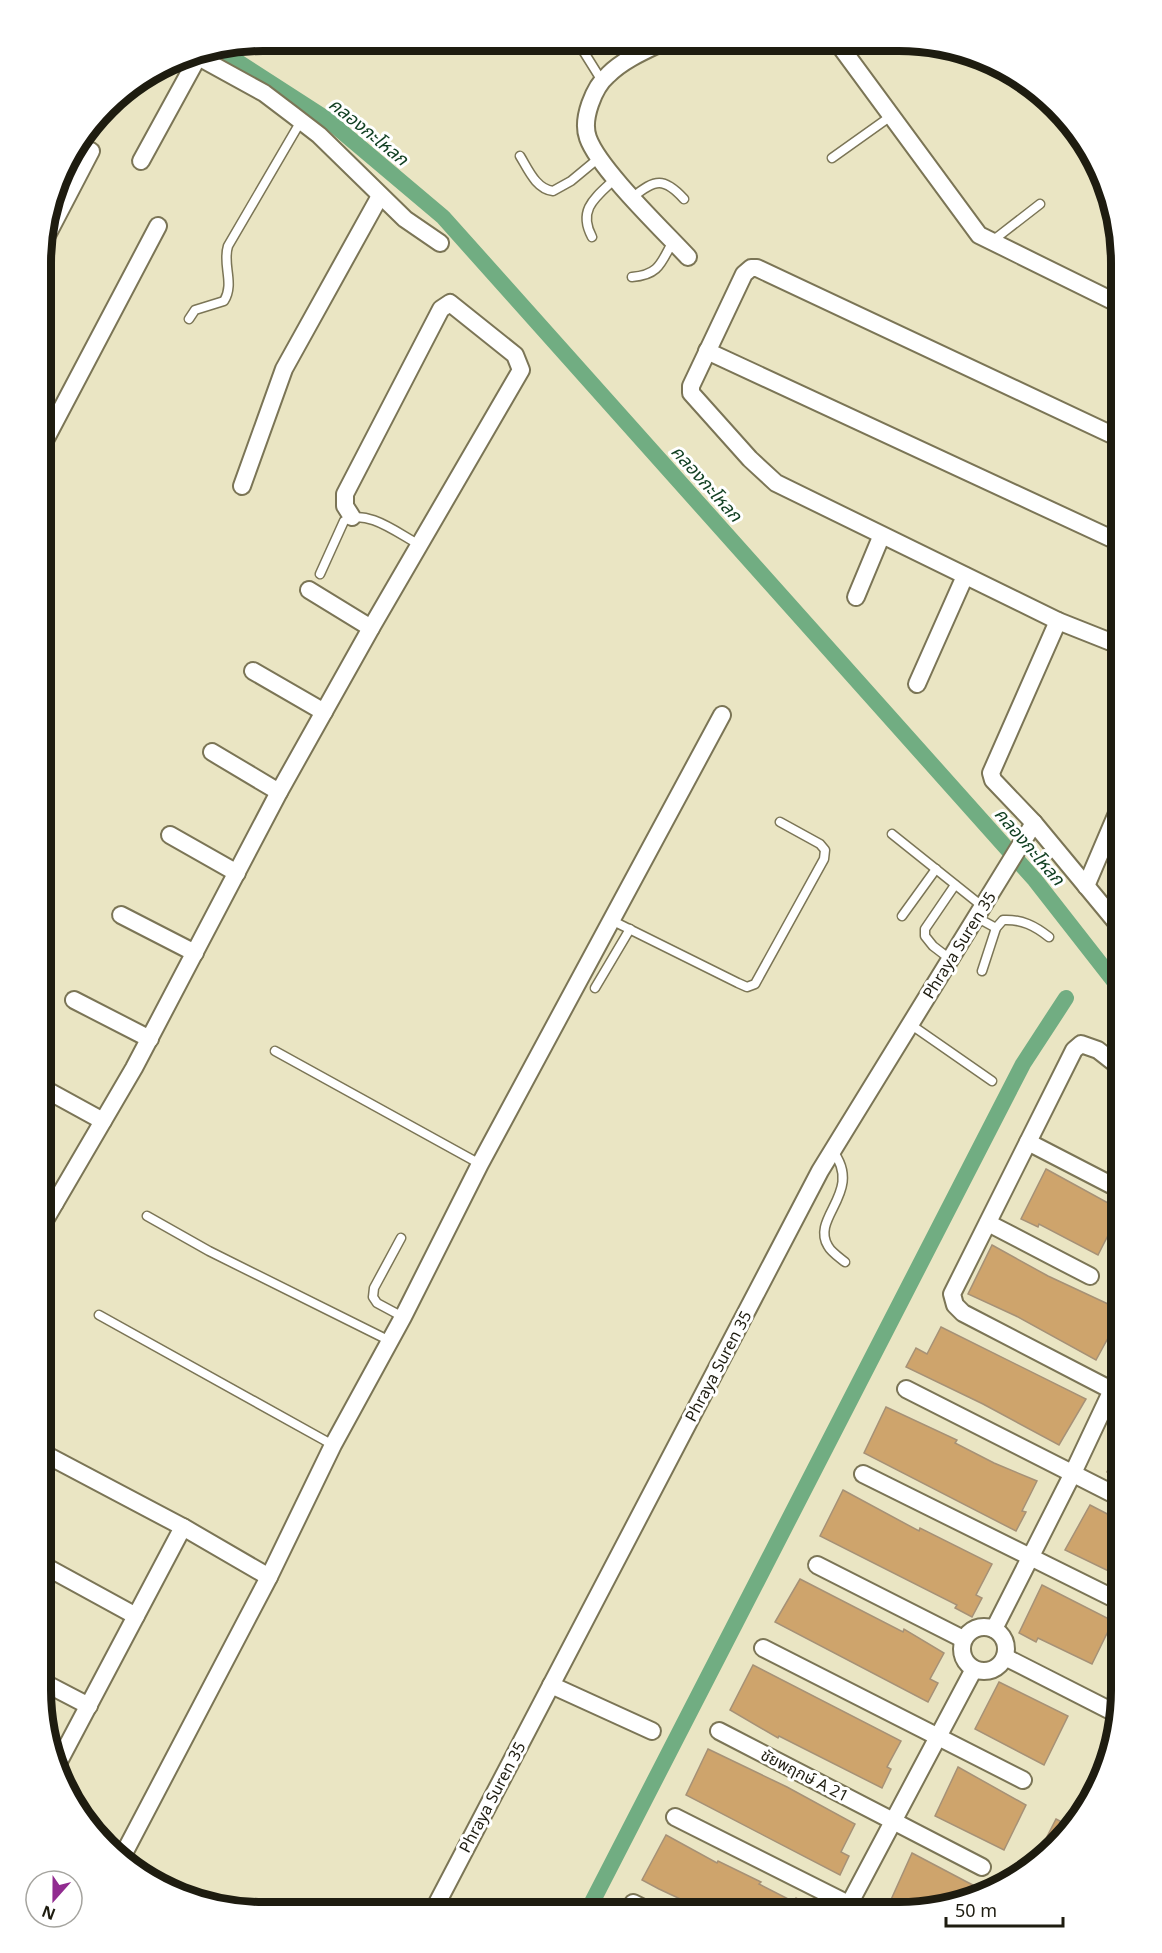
<svg xmlns="http://www.w3.org/2000/svg" width="1162" height="1953" viewBox="0 0 1162 1953" font-family="'Noto Sans','Noto Sans Thai',sans-serif">
  <rect width="100%" height="100%" fill="#eae5c3"/>
  <g fill="none" stroke-linecap="round" stroke-linejoin="round">
    <!-- canal -->
    <g stroke="#71ad82" stroke-width="16">
      <path d="M 218,49 L 328,120 L 443,217 L 1035,880 L 1121,990"/>
      <path d="M 587,1912 L 1023,1064 L 1066,998"/>
    </g>
  </g>
  <!-- building -->
  <g fill="#cea46c" stroke="#a69176" stroke-width="1.5">
    <path d="M 1046,1169 L 1121,1210 L 1098,1255 L 1039,1224 L 1038,1227 L 1021,1219 Z"/>
    <path d="M 992,1245 L 1048,1276 L 1121,1310 L 1121,1334 L 1113,1329 L 1096,1360 L 1016,1316 L 968,1294 Z"/>
    <path d="M 941,1327 L 1086,1399 L 1059,1445 L 983,1404 L 906,1367 L 916,1348 L 927,1354 Z"/>
    <path d="M 886,1407 L 957,1440 L 955,1443 L 994,1463 L 1037,1481 L 1022,1511 L 1026,1512 L 1016,1531 L 864,1453 Z"/>
    <path d="M 1121,1443 L 1121,1480 L 1107,1472 Z"/>
    <path d="M 843,1490 L 919,1531 L 920,1528 L 992,1564 L 976,1595 L 982,1598 L 972,1617 L 955,1608 L 957,1605 L 820,1536 Z"/>
    <path d="M 1090,1505 L 1121,1521 L 1121,1577 L 1065,1550 Z"/>
    <path d="M 800,1579 L 903,1632 L 904,1629 L 944,1653 L 930,1679 L 938,1683 L 928,1702 L 775,1622 Z"/>
    <path d="M 1042,1585 L 1113,1621 L 1092,1664 L 1038,1638 L 1036,1642 L 1019,1633 Z"/>
    <path d="M 753,1665 L 901,1741 L 887,1767 L 891,1769 L 882,1788 L 779,1736 L 778,1738 L 730,1710 Z"/>
    <path d="M 999,1682 L 1068,1716 L 1044,1765 L 975,1729 Z"/>
    <path d="M 708,1749 L 787,1787 L 855,1824 L 841,1852 L 849,1856 L 840,1875 L 686,1795 Z"/>
    <path d="M 958,1767 L 1026,1805 L 1004,1850 L 935,1816 Z"/>
    <path d="M 1056,1819 L 1073,1828 L 1036,1865 L 1033,1864 Z"/>
    <path d="M 666,1835 L 717,1863 L 718,1861 L 761,1882 L 759,1884 L 794,1902 L 796,1898 L 824,1912 L 767,1912 L 758,1907 L 756,1912 L 708,1912 L 659,1889 L 642,1880 Z"/>
    <path d="M 912,1853 L 967,1882 L 989,1893 L 958,1901 L 947,1896 L 942,1904 L 906,1911 L 890,1902 Z"/>
  </g>
  <g fill="none" stroke-linecap="round" stroke-linejoin="round">
    <!-- lane casing -->
    <g stroke="#7b7556" stroke-width="11">
      <g id="lane">
        <path d="M 577,41 L 602,81"/>
        <path d="M 844,52 L 857,42"/>
        <path d="M 520,156 C 528,169 536,189 553,191 L 571,181 L 600,157"/>
        <path d="M 832,158 L 891,116"/>
        <path d="M 633,197 C 655,179 664,177 684,199"/>
        <path d="M 592,237 C 577,209 596,197 616,178"/>
        <path d="M 991,242 L 1040,204"/>
        <path d="M 632,277 C 659,275 661,263 673,241"/>
        <path d="M 189,319 L 195,310 L 224,301 C 235,283 222,265 228,246 L 301,121"/>
        <path d="M 320,574 L 344,521 C 366,507 400,535 420,545"/>
        <path d="M 892,834 L 982,906"/>
        <path d="M 902,916 L 936,869"/>
        <path d="M 976,917 L 996,928"/>
        <path d="M 611,920 L 738,983 L 747,987 L 755,984 L 824,859 L 825,850 L 820,844 L 780,822"/>
        <path d="M 950,959 L 933,946 L 925,936 L 925,929 L 955,885"/>
        <path d="M 982,971 L 996,928 L 1003,920 C 1022,919 1035,926 1049,937"/>
        <path d="M 595,988 L 630,929"/>
        <path d="M 910,1024 L 992,1081"/>
        <path d="M 275,1051 L 480,1164"/>
        <path d="M 832,1150 C 865,1192 810,1217 828,1246 C 831,1252 840,1258 845,1262"/>
        <path d="M 147,1216 L 209,1251 L 390,1341"/>
        <path d="M 401,1238 L 374,1288 L 373,1297 L 377,1303 L 403,1317"/>
        <path d="M 99,1315 L 333,1445"/>
      </g>
    </g>
    <!-- street casing -->
    <g stroke="#7b7556" stroke-width="20">
      <g id="street">
        <path d="M 663,42 C 644,51 623,60 608,75 C 594,87 581,119 588,138 C 599,169 663,230 688,257"/>
        <path d="M 837,42 L 979,235 L 1121,305"/>
        <path d="M 193,54 L 264,93 L 293,115 L 319,135 L 405,219 L 440,243"/>
        <path d="M 141,161 L 198,57"/>
        <path d="M 42,245 L 91,151"/>
        <path d="M 707,351 L 1121,543"/>
        <path d="M 42,446 L 158,226"/>
        <path d="M 242,486 L 284,369 L 380,196"/>
        <path d="M 352,517 L 345,506 L 345,494 L 441,309 L 450,303 L 515,355 L 521,370 L 371,628"/>
        <path d="M 856,597 L 881,537"/>
        <path d="M 1121,646 L 1058,621 L 776,483 L 750,459 L 691,393 L 691,386 L 744,274 L 751,268 L 757,268 L 1121,439"/>
        <path d="M 253,671 L 324,712"/>
        <path d="M 917,684 L 965,576"/>
        <path d="M 212,752 L 279,792"/>
        <path d="M 1034,823 L 993,780 L 991,773 L 1058,621"/>
        <path d="M 170,835 L 237,873"/>
        <path d="M 1086,886 L 1121,804"/>
        <path d="M 121,915 L 195,953"/>
        <path d="M 74,1000 L 150,1039"/>
        <path d="M 41,1087 L 103,1121"/>
        <path d="M 1028,1142 L 1119,1189"/>
        <path d="M 41,1195 L 55,1203"/>
        <path d="M 988,1223 L 1090,1276"/>
        <path d="M 41,1227 L 134,1068 L 279,792 L 371,628 L 309,590"/>
        <path d="M 906,1389 L 1121,1498"/>
        <path d="M 1121,1395 L 963,1313 L 955,1305 L 952,1294 L 1074,1050 L 1081,1044 L 1098,1050 L 1121,1068"/>
        <path d="M 41,1452 L 183,1527 L 269,1577"/>
        <path d="M 863,1474 L 1121,1602"/>
        <path d="M 41,1564 L 136,1616"/>
        <path d="M 817,1565 L 963,1639"/>
        <circle cx="984" cy="1649" r="22"/>
        <path d="M 994,1629 L 1072,1475 L 1121,1371"/>
        <path d="M 763,1648 L 1023,1780"/>
        <path d="M 1005,1657 L 1119,1715"/>
        <path d="M 41,1681 L 89,1706"/>
        <path d="M 551,1685 L 652,1731"/>
        <path d="M 719,1731 L 982,1867"/>
        <path d="M 56,1767 L 183,1527"/>
        <path d="M 675,1817 L 864,1912"/>
        <path d="M 121,1859 L 269,1577 L 333,1445 L 403,1317 L 480,1164 L 722,715"/>
        <path d="M 633,1903 L 651,1912"/>
        <path d="M 433,1911 L 820,1171 L 1034,823 L 1121,928"/>
        <path d="M 845,1912 L 974,1669"/>
      </g>
    </g>
    <!-- lane -->
    <use href="#lane" stroke="#fff" stroke-width="8"/>
    <!-- street -->
    <use href="#street" stroke="#fff" stroke-width="16"/>
  </g>
  <g text-anchor="middle" dominant-baseline="central" stroke-width="6" stroke-linejoin="round" paint-order="stroke">
    <!-- street labels -->
    <g font-size="16" fill="#1e1c10" stroke="#fff">
      <text transform="translate(959 945) rotate(-58)">Phraya Suren 35</text>
      <text transform="translate(718 1366) rotate(-62)">Phraya Suren 35</text>
      <text transform="translate(805 1775) rotate(27)">ชัยพฤกษ์ A 21</text>
      <text transform="translate(492 1797) rotate(-62)">Phraya Suren 35</text>
    </g>
    <!-- water labels -->
    <g font-size="18" font-style="italic" fill="#124023" stroke="#fff">
      <text transform="translate(369 131) rotate(39)">คลองกะโหลก</text>
      <text transform="translate(707 483) rotate(48)">คลองกะโหลก</text>
      <text transform="translate(1030 846) rotate(49)">คลองกะโหลก</text>
    </g>
  </g>
  <!-- crop -->
  <path d="M0 0H1162V1953H0ZM263 51H899A212 212 0 0 1 1111 263V1690A212 212 0 0 1 899 1902H263A212 212 0 0 1 51 1690V263A212 212 0 0 1 263 51Z" fill="#fff" fill-rule="evenodd"/>
  <path fill="none" stroke="#1e1c10" stroke-width="8" d="M263 51H899A212 212 0 0 1 1111 263V1690A212 212 0 0 1 899 1902H263A212 212 0 0 1 51 1690V263A212 212 0 0 1 263 51Z"/>
  <!-- north arrow -->
  <g transform="translate(54 1899) rotate(201)"><circle r="28" fill="#ffffff" stroke="#a5a49f" stroke-width="1.5"/>
  <path d="M0-4.5L10 22L0 15L-10 22Z" fill="#912b90"/>
  <text y="-9" font-size="16" font-weight="bold" text-anchor="middle" fill="#1e1c10">N</text>
  </g>
  <!-- scale -->
  <path d="M946 1917v9h117v-9" fill="none" stroke="#1e1c10" stroke-width="3"/>
  <text x="955" y="1917" font-size="18" fill="#1e1c10" stroke="#ffffff" stroke-width="4.5" paint-order="stroke">50 m</text>
</svg>
